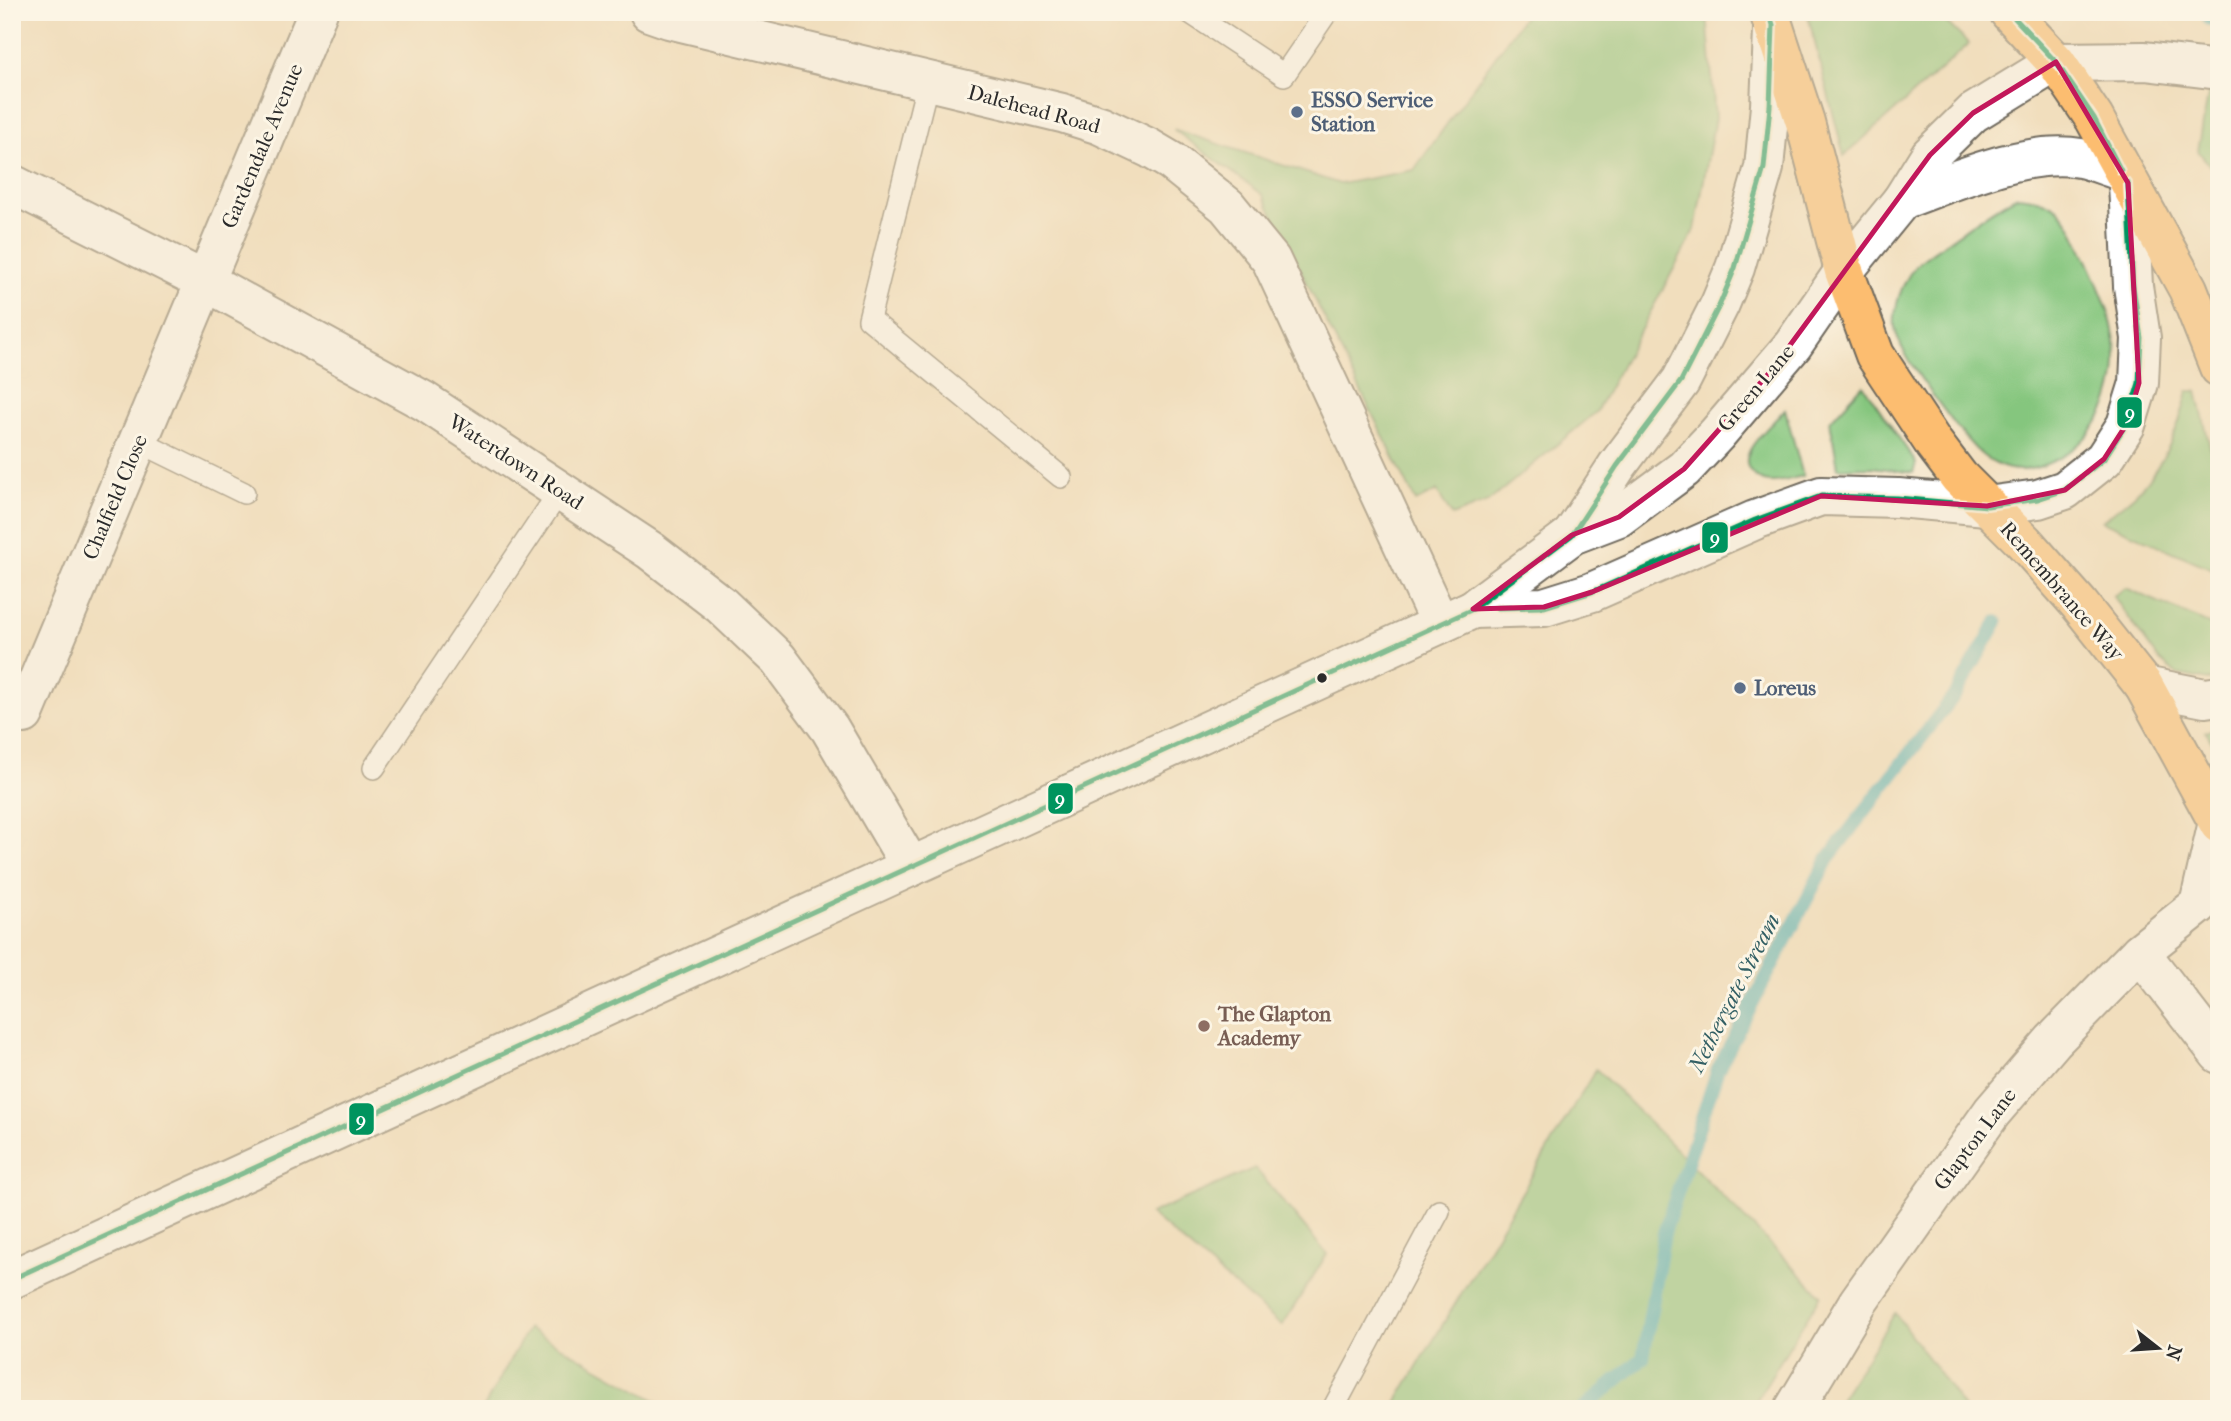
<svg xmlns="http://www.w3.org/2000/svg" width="2231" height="1421" viewBox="0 0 2231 1421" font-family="'IM FELL French Canon',serif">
  <rect width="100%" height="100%" fill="#fcf5e5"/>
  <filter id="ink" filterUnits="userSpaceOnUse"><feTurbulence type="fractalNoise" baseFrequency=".0143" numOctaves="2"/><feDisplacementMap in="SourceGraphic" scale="14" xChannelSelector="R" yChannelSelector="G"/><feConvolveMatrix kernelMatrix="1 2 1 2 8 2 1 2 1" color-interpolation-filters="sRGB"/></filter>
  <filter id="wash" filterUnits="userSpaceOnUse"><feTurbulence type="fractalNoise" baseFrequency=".00686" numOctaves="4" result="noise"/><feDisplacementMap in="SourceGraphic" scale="28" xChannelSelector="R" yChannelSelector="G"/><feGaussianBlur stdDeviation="1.57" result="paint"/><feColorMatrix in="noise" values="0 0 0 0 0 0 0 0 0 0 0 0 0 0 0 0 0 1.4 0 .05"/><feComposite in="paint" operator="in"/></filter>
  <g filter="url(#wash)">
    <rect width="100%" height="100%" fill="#f1debd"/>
    <!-- green -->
    <g fill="#85c67e" stroke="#587854" stroke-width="2">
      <path d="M 1527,12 L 1707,12 L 1715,118 L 1695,230 L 1596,412 L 1488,502 L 1452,516 L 1437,491 L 1416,502 L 1263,195 L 1173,129 L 1340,184 L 1414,170 Z"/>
      <path d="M 1807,12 L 1936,12 L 1969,44 L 1844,156 Z"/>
      <path d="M 2219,34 L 2219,177 L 2198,151 Z"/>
      <path d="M 2018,196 C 2065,200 2068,220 2086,258 C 2102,293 2117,324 2116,363 C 2114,409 2087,449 2044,465 C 2029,471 2013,472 1998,465 C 1980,457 1968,441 1956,426 C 1940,404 1898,353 1895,327 C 1893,308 1902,283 1914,268 C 1922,258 1936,250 1947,242 C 1970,226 1993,208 2018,196 Z"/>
      <path d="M 1863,385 L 1916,463 L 1913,473 L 1872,467 L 1838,468 L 1830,421 Z"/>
      <path d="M 2188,391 L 2197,391 L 2219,486 L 2219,572 L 2102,521 C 2115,510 2129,501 2140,489 C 2166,461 2179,427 2188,391 Z"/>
      <path d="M 1785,409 L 1803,476 C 1793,478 1780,483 1770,482 C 1754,481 1742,467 1749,452 C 1755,438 1775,421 1785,409 Z"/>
      <path d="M 2126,588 L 2211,625 L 2219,624 L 2219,682 L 2176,674 L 2160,661 L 2113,596 Z"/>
      <path d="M 2219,727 L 2219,755 L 2206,732 Z"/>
      <path d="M 1596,1069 L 1821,1295 L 1751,1409 L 1392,1409 Z"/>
      <path d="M 1255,1168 L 1327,1254 L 1282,1326 L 1150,1214 Z"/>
      <path d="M 1895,1313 L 1965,1409 L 1834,1409 Z"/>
      <path d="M 528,1328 L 671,1409 L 483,1409 Z"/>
    </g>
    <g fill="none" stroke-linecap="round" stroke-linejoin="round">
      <!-- stream -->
      <g stroke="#3dacb9" stroke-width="14">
        <path d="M 2209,19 L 2219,18"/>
        <path d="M 1583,1409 L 1643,1358 L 1664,1233 L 1718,1069 L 1829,857 L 1957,692 L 1997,622"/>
      </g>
    </g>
  </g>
  <g filter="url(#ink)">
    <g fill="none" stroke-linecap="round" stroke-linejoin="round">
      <!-- service casing -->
      <g stroke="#706a5e" stroke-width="24">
        <g id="service">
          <path d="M 1189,12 L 1284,75 L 1327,12"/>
          <path d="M 928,81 L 869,319 L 1061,477"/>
          <path d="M 138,441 L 244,493"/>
          <path d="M 374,768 L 560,491"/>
          <path d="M 1333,1409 L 1439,1211"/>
        </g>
      </g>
      <!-- minor casing -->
      <g stroke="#706a5e" stroke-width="42">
        <g id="minor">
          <path d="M 649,12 L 669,19 L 1062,113 L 1100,125 L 1149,148 L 1171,161 L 1227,206 L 1271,260 L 1440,624"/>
          <path d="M 2056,62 L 2145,61 L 2219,70"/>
          <path d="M 12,184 L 205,281 L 424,401 L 651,551 L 721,605 L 778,659 L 830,729 L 911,867"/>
          <path d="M 2144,686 L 2205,698 L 2219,696"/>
          <path d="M 24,714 L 318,12"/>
          <path d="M 2140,952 L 2219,1054"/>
          <path d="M 1794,1409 L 1858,1302 L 1992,1112 L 2053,1041 L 2140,952 L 2199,905 L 2218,822"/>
        </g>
      </g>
      <!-- tertiary casing -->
      <g stroke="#706a5e" stroke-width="42">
        <g id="tertiary">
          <path d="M 1902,200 C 1952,182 2027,148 2080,158 C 2094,161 2108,167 2121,171"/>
          <path d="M 1572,535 L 1617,466 L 1681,381 L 1720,304 L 1735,268 L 1764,168 L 1770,106 L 1773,30"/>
          <path d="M 1473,609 L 1544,607 L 1592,592 L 1755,520 L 1821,496 L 1898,498 L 1987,506 L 2038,499 L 2065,490 L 2104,459 L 2126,425 L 2139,383 L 2141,338 L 2133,286 L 2128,183"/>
          <path d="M 12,1279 L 1473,609 L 1572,535 L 1619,517 L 1684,469 L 1717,434 L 1793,345 L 1844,271 L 1902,200 L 1930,155 L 1973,113 L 2056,62"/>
        </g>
      </g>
      <!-- trunk casing -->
      <g stroke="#706a5e" stroke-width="42">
        <g id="trunk">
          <path d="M 1769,12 L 1805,122 L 1844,271 L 1875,355 L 1934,444 L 1959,477 L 2024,542 L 2079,604 L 2144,686 L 2219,824"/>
          <path d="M 2009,12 L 2056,62 L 2094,118 L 2188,289 L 2219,367"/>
        </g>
      </g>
      <!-- service -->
      <use href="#service" stroke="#fff" stroke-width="21"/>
      <!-- minor -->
      <use href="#minor" stroke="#fff" stroke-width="38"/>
      <!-- tertiary -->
      <use href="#tertiary" stroke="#fff" stroke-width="38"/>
      <!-- trunk -->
      <use href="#trunk" stroke="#fcbd6f" stroke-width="38"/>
      <!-- bus-1 casing -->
      <g stroke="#fcf5e5" stroke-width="10">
        <g id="bus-1">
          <path d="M 2009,12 L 2056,62 L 2094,118 L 2121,171"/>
          <path d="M 1497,608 L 1544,607 L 1592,592 L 1755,520 L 1821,496 L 1898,498 L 1987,506 L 2038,499 L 2065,490 L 2104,459 L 2126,425 L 2139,383 L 2141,338 L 2133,286 L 2128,183"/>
          <path d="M 12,1279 L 1473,609 L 1572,535 L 1617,466 L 1681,381 L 1720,304 L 1735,268 L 1764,168 L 1770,106 L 1773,25 L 1769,12"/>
        </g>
      </g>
      <!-- bus-1 -->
      <use href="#bus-1" stroke="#00945e" stroke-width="5"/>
    </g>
  </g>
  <!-- marked area -->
  <path d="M0 0H2231V1421H0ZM 2056,62 L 2128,183 L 2139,383 L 2126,425 L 2104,459 L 2065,490 L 1987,506 L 1821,496 L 1592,592 L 1544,607 L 1473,609 L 1572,535 L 1619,517 L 1684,469 L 1771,371 L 1930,155 L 1973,113 Z" fill="#f1debd" fill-opacity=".55" fill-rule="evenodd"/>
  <path fill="none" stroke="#c2185b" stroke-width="5" stroke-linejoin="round" d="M 2056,62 L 2128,183 L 2139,383 L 2126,425 L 2104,459 L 2065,490 L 1987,506 L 1821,496 L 1592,592 L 1544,607 L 1473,609 L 1572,535 L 1619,517 L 1684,469 L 1771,371 L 1930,155 L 1973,113 Z"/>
  <!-- markers -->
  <g fill="#5c6f8a" stroke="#fcf5e5" stroke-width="2.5">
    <circle cx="1297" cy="112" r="7"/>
    <circle cx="1740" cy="688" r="7"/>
  </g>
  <circle fill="#2b2b2b" stroke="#fcf5e5" stroke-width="2.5" cx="1322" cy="678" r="6"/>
  <circle fill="#8d6e63" stroke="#fcf5e5" stroke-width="2.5" cx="1204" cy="1026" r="7"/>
  <g text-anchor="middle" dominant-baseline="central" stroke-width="6" stroke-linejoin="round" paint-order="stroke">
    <!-- service labels -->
    <g font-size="21" font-weight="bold" fill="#4e5e75" stroke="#fcf5e5" text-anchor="start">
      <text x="1311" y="100">ESSO Service<tspan x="1311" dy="24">Station</tspan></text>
      <text x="1754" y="688">Loreus</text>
    </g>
    <!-- street labels -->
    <g font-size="21" fill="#2b2b2b" stroke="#fcf5e5">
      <text transform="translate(1034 109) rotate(15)">Dalehead Road</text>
      <text transform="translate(262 146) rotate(-67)">Gardendale Avenue</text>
      <text transform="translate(1756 388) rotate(-50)">Green Lane</text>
      <text transform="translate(516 462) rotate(33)">Waterdown Road</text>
      <text transform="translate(115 497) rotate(-67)">Chalfield Close</text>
      <text transform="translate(2062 591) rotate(49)">Remembrance Way</text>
      <text transform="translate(1975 1139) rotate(-53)">Glapton Lane</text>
    </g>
    <!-- education labels -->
    <g font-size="21" font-weight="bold" fill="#785e54" stroke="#fcf5e5" text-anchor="start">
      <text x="1218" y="1014">The Glapton<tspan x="1218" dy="24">Academy</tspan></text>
    </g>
    <!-- water labels -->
    <g font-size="23" font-style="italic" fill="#325f64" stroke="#fcf5e5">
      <text transform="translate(1734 993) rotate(-63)">Nethergate Stream</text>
    </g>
  </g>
  <g stroke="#fcf5e5" stroke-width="2.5">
    <rect x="2116" y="396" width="27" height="33" rx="7" fill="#00945e"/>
    <rect x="1701" y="521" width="28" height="33" rx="7" fill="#00945e"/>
    <rect x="1047" y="782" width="27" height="33" rx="7" fill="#00945e"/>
    <rect x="348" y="1102" width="27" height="34" rx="7" fill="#00945e"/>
  </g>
  <g font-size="19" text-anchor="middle" font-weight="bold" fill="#fff">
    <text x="2130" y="419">9</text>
    <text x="1715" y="544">9</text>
    <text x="1060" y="805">9</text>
    <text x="361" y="1126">9</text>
  </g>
  <!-- margin -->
  <rect width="2231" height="1421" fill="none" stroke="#fcf5e5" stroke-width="42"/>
  <!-- north arrow -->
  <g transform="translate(2158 1348) rotate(107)" stroke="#fcf5e5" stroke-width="5" paint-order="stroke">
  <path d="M0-5L12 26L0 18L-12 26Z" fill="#2b2b2b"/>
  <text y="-10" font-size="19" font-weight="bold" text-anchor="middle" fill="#2b2b2b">N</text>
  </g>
</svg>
